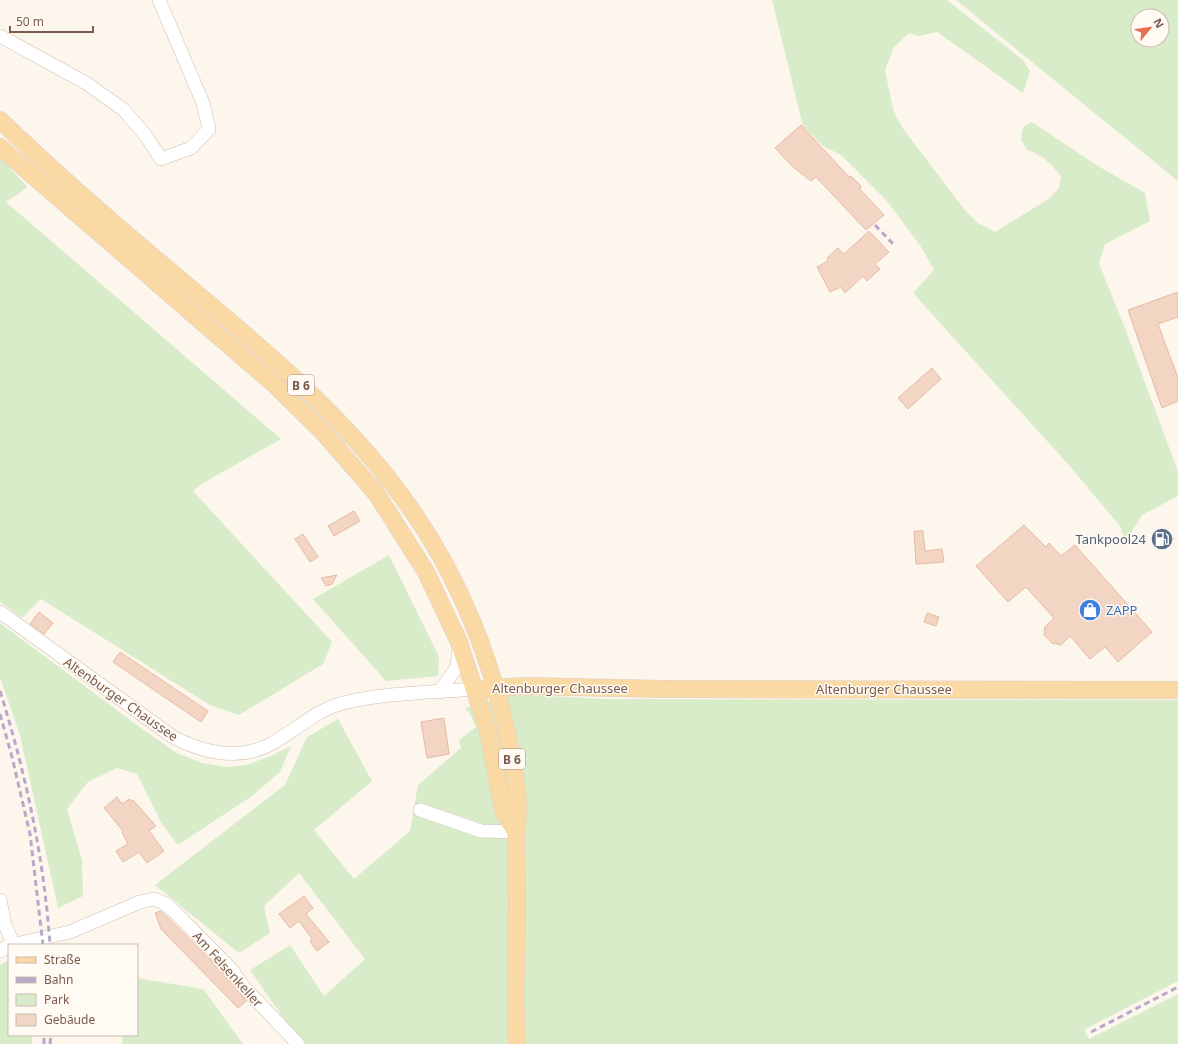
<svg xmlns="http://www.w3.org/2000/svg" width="1178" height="1044" viewBox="0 0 1178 1044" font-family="'Noto Sans',sans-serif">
  <rect width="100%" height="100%" fill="#fdf6ec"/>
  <!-- green -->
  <g fill="#d8ecc9" fill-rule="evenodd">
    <path d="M 772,0 L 947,0 L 1023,60 L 1030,71 L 1023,93 L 937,32 L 919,36 L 909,33 L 894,47 L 885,70 L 894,113 L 904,130 L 964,209 L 978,223 L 995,232 L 1050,198 L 1059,188 L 1061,176 C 1050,163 1043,155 1027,150 L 1021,140 L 1023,127 L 1032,122 L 1098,166 L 1145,193 L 1150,221 L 1105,244 L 1099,264 L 1125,328 L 1178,472 L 1178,496 L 1142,515 L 1125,543 L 1120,526 L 1067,463 L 913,293 L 934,270 L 921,247 L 887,201 L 841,155 L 823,146 L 803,126 Z"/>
    <path d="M 956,0 L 1178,0 L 1178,181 ZM 1138,16 L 1162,16 L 1162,40 L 1138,40 Z"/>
    <path d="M 0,158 L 28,187 L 6,202 L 281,439 L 203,483 L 193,491 L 332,642 L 323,664 L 239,715 L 210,705 L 41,599 L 22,618 L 0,602 Z"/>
    <path d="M 389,555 L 439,657 L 438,676 L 386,681 L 313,599 Z"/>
    <path d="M 0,623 L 145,731 L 177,753 L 202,763 L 227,767 L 246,765 L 271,756 L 291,746 L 280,772 L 252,796 L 178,845 L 162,824 L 137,774 L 117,768 L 88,782 L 67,809 L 82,860 L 83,896 L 58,908 L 20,735 L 0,678 Z"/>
    <path d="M 513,694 L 603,699 L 1178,700 L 1178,981 L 1084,1030 L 1089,1039 L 1178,994 L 1178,1044 L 305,1044 L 290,1028 L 250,970 L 290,945 L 324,996 L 365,959 L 299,873 L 264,906 L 270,933 L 239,953 L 155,885 L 285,785 L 307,737 L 338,719 L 372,781 L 314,830 L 354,879 L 410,831 L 418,785 L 461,748 L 459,740 L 476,727 L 470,714 L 465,708 Z"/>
    <path d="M 9,960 L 9,1035 L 32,1035 L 32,1044 L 0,1044 L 0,965 Z"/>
    <path d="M 137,978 L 203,989 L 243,1044 L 122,1044 L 123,1035 L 137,1035 Z"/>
  </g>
  <!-- building -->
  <g fill="#f3d5c3" stroke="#e6bba3">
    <path d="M 801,125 L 850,178 L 851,176 L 861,186 L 860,189 L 884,215 L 866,230 L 816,177 L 811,181 L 793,167 L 775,148 Z"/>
    <path d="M 869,231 L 889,252 L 875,264 L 880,269 L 867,281 L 863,276 L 845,293 L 841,287 L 830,292 L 817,267 L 828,261 L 827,258 L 838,248 L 844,254 Z"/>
    <path d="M 1178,292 L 1178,317 L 1158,324 L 1178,378 L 1178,401 L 1162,408 L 1128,310 Z"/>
    <path d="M 932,368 L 941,379 L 908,409 L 898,398 Z"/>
    <path d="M 354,511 L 360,521 L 334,536 L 328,526 Z"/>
    <path d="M 1024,525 L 1046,547 L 1049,543 L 1061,556 L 1075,545 L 1152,632 L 1118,662 L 1105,647 L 1090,659 L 1070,636 L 1061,645 L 1052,643 L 1044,635 L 1045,627 L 1054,618 L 1026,587 L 1008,602 L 976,566 Z"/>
    <path d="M 1165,528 L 1174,539 L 1160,550 L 1151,539 Z"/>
    <path d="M 914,531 L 923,531 L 925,551 L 942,549 L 944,562 L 916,564 Z"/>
    <path d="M 303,534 L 318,557 L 310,562 L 295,539 Z"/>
    <path d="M 337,575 L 332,584 L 326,586 L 321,578 Z"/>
    <path d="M 39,612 L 53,623 L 44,634 L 30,624 Z"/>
    <path d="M 927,613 L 939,617 L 936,626 L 924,622 Z"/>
    <path d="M 120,652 L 208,711 L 201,722 L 113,662 Z"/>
    <path d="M 444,718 L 449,754 L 427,758 L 421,722 Z"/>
    <path d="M 117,797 L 122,804 L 130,799 L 131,802 L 133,800 L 156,826 L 149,831 L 164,851 L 147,863 L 139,852 L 123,862 L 116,851 L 128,844 L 122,832 L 123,831 L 104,808 Z"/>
    <path d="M 304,896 L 313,908 L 306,914 L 329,942 L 317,951 L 310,942 L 312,939 L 299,921 L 290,928 L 279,914 Z"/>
    <path d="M 161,911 L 226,975 L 246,1001 L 238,1008 L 161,929 L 155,913 Z"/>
  </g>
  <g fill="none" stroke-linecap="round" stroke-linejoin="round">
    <!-- minor casing -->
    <g stroke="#d1beb0" stroke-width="14">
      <g id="minor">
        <path d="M 0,36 L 86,83 L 124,110 L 146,136 L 161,159 L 191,148 L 209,129 L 203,103 L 159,0"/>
        <path d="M 0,612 L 173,737 C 204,753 239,761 271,744 C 295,731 313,712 340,704 C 380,693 434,692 476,689"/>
        <path d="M 439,692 L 457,667 L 459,648"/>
        <path d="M 420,810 L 481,831 L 516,832"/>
        <path d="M 0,900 L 5,925 L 13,943"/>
        <path d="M 11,945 L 70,932 L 140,902 L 154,899 L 164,903 L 173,910 L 232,970 L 243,986 L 298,1044"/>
        <path d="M 0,951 L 9,946"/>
      </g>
    </g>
    <!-- major casing -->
    <g stroke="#dad1cd" stroke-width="18">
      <g id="major">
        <path d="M 0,120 C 57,175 117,227 177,277 C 258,345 341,413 403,498 C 460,575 496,668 513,762 C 515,778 519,797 518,813 C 518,820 516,827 516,835 C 516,858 517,880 517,903 C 517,950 514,997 517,1044"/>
        <path d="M 0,147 L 275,385 L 323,432 L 376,493 L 426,572 L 459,642 L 488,731 L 503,811 L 516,832"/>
        <path d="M 484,689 L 523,686 L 663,689 L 1178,690"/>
      </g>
    </g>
    <!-- minor -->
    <use href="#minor" stroke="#fff" stroke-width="13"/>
    <!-- major -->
    <use href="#major" stroke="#fbd9a5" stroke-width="17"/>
    <!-- rail -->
    <g stroke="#b9a8c9" stroke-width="3" stroke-dasharray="6 4" stroke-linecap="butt">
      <path d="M 875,225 L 895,246"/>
      <path d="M 0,691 C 26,774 44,858 50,945"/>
      <path d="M 0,714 L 12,757 L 30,834 L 43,945"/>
      <path d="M 1091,1032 L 1178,987"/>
      <path d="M 44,1044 L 44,1035"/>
      <path d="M 50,1044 L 51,1035"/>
    </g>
  </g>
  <!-- icons -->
  <defs>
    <g id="fuel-disc" transform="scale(1.15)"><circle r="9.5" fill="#5c6f8a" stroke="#fffaf3"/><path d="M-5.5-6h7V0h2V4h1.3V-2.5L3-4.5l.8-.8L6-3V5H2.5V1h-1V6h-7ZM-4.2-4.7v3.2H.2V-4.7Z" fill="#fff"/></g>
    <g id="shop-disc" transform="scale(1.15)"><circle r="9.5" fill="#3f7fe0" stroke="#fffaf3"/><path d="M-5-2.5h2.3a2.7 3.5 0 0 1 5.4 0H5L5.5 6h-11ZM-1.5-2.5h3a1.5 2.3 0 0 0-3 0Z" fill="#fff"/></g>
  </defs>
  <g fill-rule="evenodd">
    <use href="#fuel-disc" x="1162" y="539"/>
    <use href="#shop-disc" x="1090" y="610"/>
  </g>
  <g text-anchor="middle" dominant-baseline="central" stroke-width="3" stroke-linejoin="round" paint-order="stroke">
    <!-- shield labels -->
    <g fill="#fffaf3" stroke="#a28b7f" stroke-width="1">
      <rect x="288" y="375" width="26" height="20" rx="3"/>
      <rect x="499" y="749" width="26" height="20" rx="3"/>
    </g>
    <g font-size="12" font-weight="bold" fill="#7a5c4d">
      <text x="301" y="385">B 6</text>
      <text x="512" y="759">B 6</text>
    </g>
    <!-- service labels -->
    <g font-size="13" fill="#4e5e75" stroke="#fffaf3" text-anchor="end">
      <text x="1146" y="539">Tankpool24</text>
    </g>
    <!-- shop labels -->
    <g font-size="13" fill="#366cbe" stroke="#fffaf3" text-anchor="start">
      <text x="1106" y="610">ZAPP</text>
    </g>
    <!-- street labels -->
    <g font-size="13" fill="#7a5c4d" stroke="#fffaf3">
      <text x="560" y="688">Altenburger Chaussee</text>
      <text x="884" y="689">Altenburger Chaussee</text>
      <text transform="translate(121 699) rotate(35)">Altenburger Chaussee</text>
      <text transform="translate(228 969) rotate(48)">Am Felsenkeller</text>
    </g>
  </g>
  <!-- legend -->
  <rect x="8" y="944" width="130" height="92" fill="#fffaf3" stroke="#cabbb1"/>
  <rect x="16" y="957" width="20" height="6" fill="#fbd9a5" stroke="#cabbb1"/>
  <text x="44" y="964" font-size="12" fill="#7a5c4d">Straße</text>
  <rect x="16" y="977" width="20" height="6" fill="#b9a8c9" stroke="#cabbb1"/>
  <text x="44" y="984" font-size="12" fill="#7a5c4d">Bahn</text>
  <rect x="16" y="994" width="20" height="12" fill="#d8ecc9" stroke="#cabbb1"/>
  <text x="44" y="1004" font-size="12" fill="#7a5c4d">Park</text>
  <rect x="16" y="1014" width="20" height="12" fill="#f3d5c3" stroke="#cabbb1"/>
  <text x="44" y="1024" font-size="12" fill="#7a5c4d">Gebäude</text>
  <!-- north arrow -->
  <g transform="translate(1150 28) rotate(61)"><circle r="19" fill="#fffaf3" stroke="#cabbb1"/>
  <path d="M0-3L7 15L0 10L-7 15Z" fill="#e76f51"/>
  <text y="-6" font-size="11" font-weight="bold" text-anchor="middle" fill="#7a5c4d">N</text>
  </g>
  <!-- scale -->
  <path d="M10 26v6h83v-6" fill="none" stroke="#7a5c4d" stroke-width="2"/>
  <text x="16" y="26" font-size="12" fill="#7a5c4d" stroke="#fffaf3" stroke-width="3" paint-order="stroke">50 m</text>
</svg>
